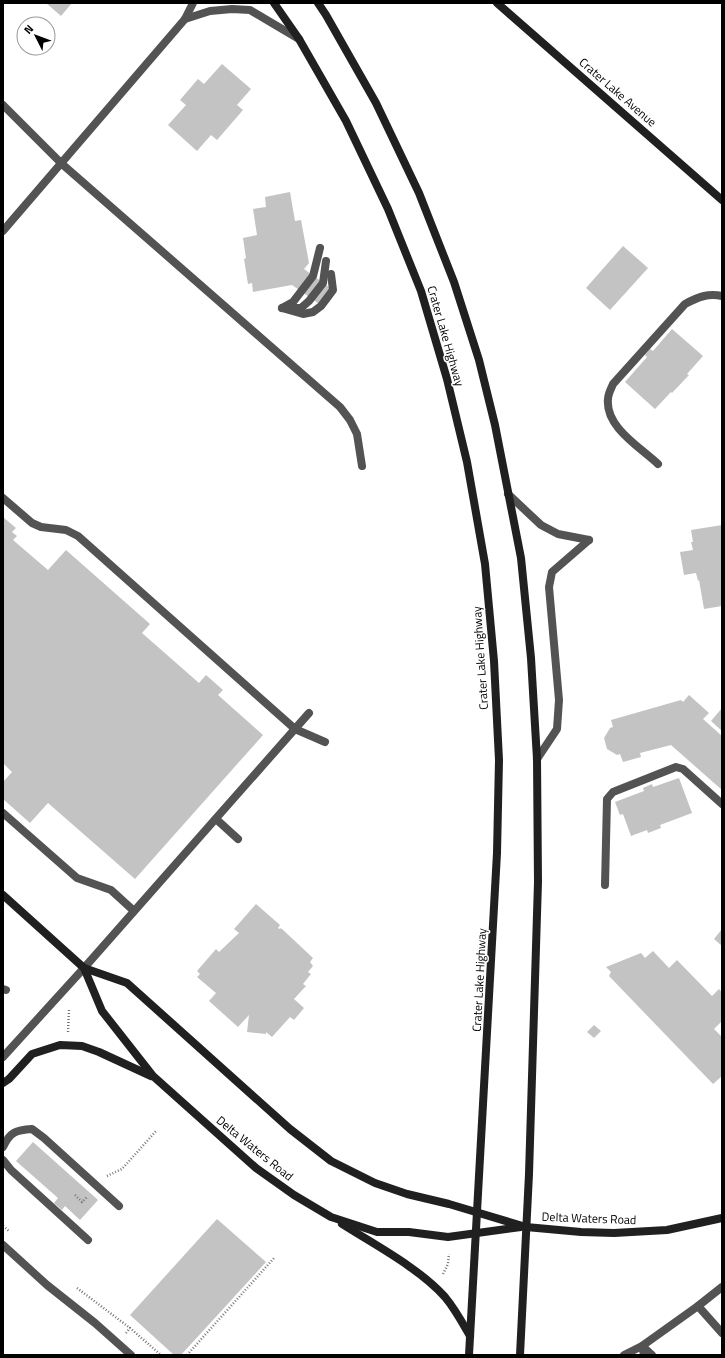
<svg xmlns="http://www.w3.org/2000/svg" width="725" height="1358" viewBox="0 0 725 1358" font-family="'Titillium Web',sans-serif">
  <rect width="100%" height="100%" fill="#fff"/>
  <!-- building -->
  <g fill="#c3c3c3">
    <path d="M 46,3 L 72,3 L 61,16 Z"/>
    <path d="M 222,64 L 251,89 L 237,105 L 243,110 L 217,140 L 211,135 L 197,151 L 168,125 L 186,105 L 180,100 L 198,79 L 204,84 Z"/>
    <path d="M 290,192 L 295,221 L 301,220 L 309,263 L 304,269 L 333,290 L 322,306 L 292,285 L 253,292 L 252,283 L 248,284 L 244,259 L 246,258 L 243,238 L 257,235 L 253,209 L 266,207 L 265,197 Z"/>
    <path d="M 623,246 L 648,268 L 610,310 L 586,288 Z"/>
    <path d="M 672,329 L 703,356 L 687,374 L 689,375 L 672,393 L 671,392 L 655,409 L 625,382 L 647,357 L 645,355 L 650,349 L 653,351 Z"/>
    <path d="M 3,517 L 16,528 L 12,532 L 17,536 L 13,540 L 48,570 L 66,550 L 150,624 L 142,633 L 199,683 L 206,675 L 223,690 L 218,695 L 263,735 L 135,879 L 48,803 L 30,823 L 3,799 L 3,782 L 12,772 L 3,763 Z"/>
    <path d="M 722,525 L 722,606 L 704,609 L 699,580 L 698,581 L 696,573 L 684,575 L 680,552 L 693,550 L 691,542 L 693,542 L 691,530 Z"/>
    <path d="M 689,695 L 709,713 L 703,719 L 722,736 L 722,790 L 671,745 L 640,753 L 641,757 L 623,762 L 620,754 L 617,755 L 607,749 L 604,738 L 610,728 L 613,727 L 611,720 L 681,700 L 683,702 Z"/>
    <path d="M 722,708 L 722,731 L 711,721 Z"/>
    <path d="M 679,778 L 692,813 L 660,825 L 661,828 L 648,833 L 647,830 L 631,836 L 623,814 L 620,815 L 615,802 L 644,791 L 643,788 L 652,784 L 653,787 Z"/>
    <path d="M 256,904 L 280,925 L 278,928 L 280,929 L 281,928 L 313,958 L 310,962 L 313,966 L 308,972 L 311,974 L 303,984 L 306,986 L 294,999 L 304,1008 L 294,1020 L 290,1017 L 272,1037 L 266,1032 L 266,1034 L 247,1032 L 249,1015 L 238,1027 L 209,1001 L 216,993 L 197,977 L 200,974 L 197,971 L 216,949 L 219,952 L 239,933 L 234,929 Z"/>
    <path d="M 722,929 L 722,946 L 714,939 Z"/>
    <path d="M 653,951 L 669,968 L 677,960 L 712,996 L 719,989 L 722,992 L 722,1021 L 714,1029 L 722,1037 L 722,1076 L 713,1084 L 609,976 L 611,972 L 606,967 L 641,953 L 645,958 Z"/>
    <path d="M 594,1025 L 601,1031 L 594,1038 L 587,1032 Z"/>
    <path d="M 33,1142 L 98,1200 L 80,1220 L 65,1206 L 62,1210 L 54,1203 L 58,1198 L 16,1161 Z"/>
    <path d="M 217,1219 L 266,1262 L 181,1355 L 174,1355 L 130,1315 Z"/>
  </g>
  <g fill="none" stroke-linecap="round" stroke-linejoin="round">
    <!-- path -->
    <g stroke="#757575" stroke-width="2.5" stroke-dasharray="1 2" stroke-linecap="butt">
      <path d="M 68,1032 L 69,1009"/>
      <path d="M 107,1176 L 122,1169 L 157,1130"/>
      <path d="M 75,1195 L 82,1202 L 87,1197"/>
      <path d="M 3,1226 L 9,1231"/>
      <path d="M 443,1274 L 448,1264 L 449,1254"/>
      <path d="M 77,1288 L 130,1328"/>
      <path d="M 126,1333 L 130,1328 L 161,1355"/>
      <path d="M 187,1355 L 275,1257"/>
    </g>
    <!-- lane -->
    <g stroke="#535353" stroke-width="8">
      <path d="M 185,19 L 210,11 L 232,9 L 250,10 L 299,39"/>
      <path d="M 62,164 L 340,407 L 350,420 L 357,434 L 362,466"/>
      <path d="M 3,231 L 185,19 L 193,3"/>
      <path d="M 282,308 L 303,314 L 313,312 L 321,306 L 333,290 L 331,274"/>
      <path d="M 282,308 L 293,302 L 313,276 L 320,248"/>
      <path d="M 291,308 L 301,308 L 309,301 L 323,283 L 326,261"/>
      <path d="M 658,464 C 640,447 605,427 608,399 C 608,394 611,389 613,384 L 685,304 C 698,297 708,293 722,296"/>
      <path d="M 508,494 L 541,525 L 558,534 L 589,540"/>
      <path d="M 3,498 L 32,523 L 41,527 L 66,530 L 78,536 L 295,729 L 325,742"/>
      <path d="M 537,759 L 557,729 L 559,700 L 549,587 L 552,572 L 589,540"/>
      <path d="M 3,813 L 77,878 L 111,890 L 134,911"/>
      <path d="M 216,819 L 238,839"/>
      <path d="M 605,885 L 607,799 L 613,792 L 676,767 L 683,769 L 722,804"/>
      <path d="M 3,989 L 6,990"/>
      <path d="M 3,1057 L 84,968 L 309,713"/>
      <path d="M 3,1147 C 10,1132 16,1130 32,1129 L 44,1138 L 119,1206"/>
      <path d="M 3,1160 L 11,1170 L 88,1240"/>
      <path d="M 3,1245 L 47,1285 L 95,1323 L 131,1355"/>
      <path d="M 698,1306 L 722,1333"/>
      <path d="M 624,1355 L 642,1346 L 652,1355"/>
      <path d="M 644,1355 L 642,1346 L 698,1306 L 722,1287"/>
    </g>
    <!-- street -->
    <path stroke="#535353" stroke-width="8" d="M 3,105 L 62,164"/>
    <!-- secondary -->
    <g stroke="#202020" stroke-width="8">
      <path d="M 274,3 L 299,39 L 346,121 L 388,209 L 421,291 L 447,379 L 467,462 L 485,564 L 494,661 L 499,760 L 497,853 L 469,1355"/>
      <path d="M 318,3 L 326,15 L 376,103 L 419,193 L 454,282 L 479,360 L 495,425 L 521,558 L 531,658 L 537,759 L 538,882 L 529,1174 L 520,1355"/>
      <path d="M 497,3 L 722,200"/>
      <path d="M 3,895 L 84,968 L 127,983 L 290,1129 L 331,1161 L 375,1183 L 407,1194 L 449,1204 L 526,1227 L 581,1232 L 614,1233 L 667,1230 L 722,1218"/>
      <path d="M 84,968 L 102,1011 L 153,1076 L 256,1168 L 294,1195 L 331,1217 L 377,1232 L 409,1232 L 448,1237 L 521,1227"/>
      <path d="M 3,1083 L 9,1079 L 32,1054 L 60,1045 L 82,1046 L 99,1052 L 151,1076"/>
      <path d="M 342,1224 C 375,1245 419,1268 445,1297 C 455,1309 462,1322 470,1336"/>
    </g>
  </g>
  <g text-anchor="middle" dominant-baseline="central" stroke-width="3" stroke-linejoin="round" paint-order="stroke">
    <!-- street labels -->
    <g font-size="12" fill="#000" stroke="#fff">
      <text transform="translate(618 92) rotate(41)">Crater Lake Avenue</text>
      <text transform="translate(446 336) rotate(74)">Crater Lake Highway</text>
      <text transform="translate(480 658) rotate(-94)">Crater Lake Highway</text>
      <text transform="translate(479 980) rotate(-87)">Crater Lake Highway</text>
      <text transform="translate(255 1148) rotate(39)">Delta Waters Road</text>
      <text transform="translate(589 1218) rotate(2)">Delta Waters Road</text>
    </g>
  </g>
  <!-- border -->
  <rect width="725" height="1358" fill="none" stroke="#000000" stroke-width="8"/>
  <!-- north arrow -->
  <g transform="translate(36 36) rotate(312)"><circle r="19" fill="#ffffff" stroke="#999999"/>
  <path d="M0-3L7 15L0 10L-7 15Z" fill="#000000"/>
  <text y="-6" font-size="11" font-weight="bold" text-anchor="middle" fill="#000000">N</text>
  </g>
</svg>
